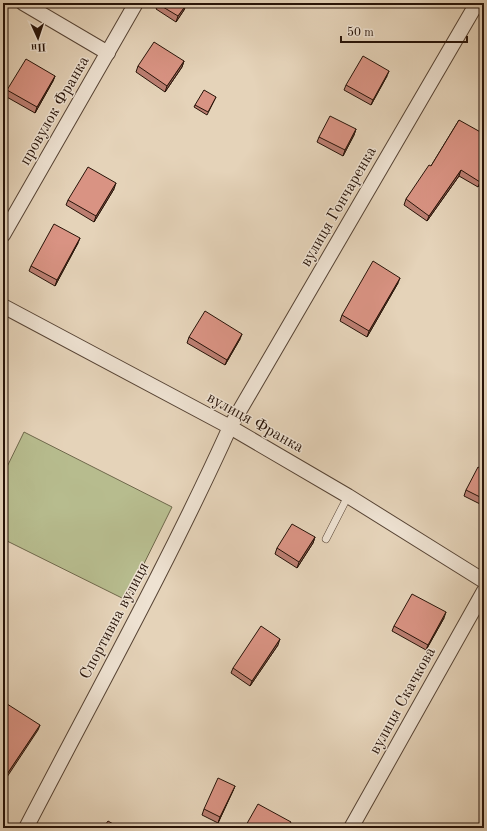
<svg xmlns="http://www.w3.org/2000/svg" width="487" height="831" viewBox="0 0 487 831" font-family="'Old Standard TT',serif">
  <rect width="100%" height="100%" fill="#e5d3b9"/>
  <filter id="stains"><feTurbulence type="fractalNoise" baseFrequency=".005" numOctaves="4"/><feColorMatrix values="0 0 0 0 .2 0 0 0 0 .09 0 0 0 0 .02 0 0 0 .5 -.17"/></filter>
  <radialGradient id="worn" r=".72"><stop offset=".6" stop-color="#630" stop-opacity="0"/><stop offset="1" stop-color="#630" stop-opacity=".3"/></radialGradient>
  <!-- green -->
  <path fill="#b7bc8e" stroke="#6f684b" d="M 24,432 L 172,507 L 126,600 L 3,539 L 3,475 Z"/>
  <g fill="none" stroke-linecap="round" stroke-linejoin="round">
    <!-- lane casing -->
    <g stroke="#564334" stroke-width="8">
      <path id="lane" d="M 326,539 L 348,496"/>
    </g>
    <!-- street casing -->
    <g stroke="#564334" stroke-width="16">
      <g id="street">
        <path d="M 23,3 L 108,53"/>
        <path d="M 3,235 L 136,3"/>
        <path d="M 3,306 L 230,427 L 348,496 L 484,581"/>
        <path d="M 26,828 C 95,695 168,564 230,427 L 477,3"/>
        <path d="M 351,828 L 484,591"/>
      </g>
    </g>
    <!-- lane -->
    <use href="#lane" stroke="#eee2d2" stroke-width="7"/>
    <!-- street -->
    <use href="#street" stroke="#eee2d2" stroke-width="14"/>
  </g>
  <!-- wall -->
  <g fill="#bb7e71" stroke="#271308">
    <path d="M 159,3 L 186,5 L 184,10 L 176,22 L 156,9 Z"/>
    <path d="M 184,61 L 182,67 L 165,92 L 136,72 L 138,66 Z"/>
    <path d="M 55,76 L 53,81 L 35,113 L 5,96 L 7,90 Z"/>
    <path d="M 387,76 L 371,105 L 344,90 L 346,85 Z"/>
    <path d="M 216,97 L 207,115 L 194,107 L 195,105 Z"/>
    <path d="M 459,120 L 484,177 L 478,187 L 459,176 L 427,221 L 404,205 L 406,199 L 431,166 Z"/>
    <path d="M 356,129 L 354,135 L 343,156 L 317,142 L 319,137 Z"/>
    <path d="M 114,189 L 94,222 L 66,205 L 68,200 Z"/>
    <path d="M 78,243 L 55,286 L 29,271 L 31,266 Z"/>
    <path d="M 398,283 L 367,337 L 340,321 L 342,315 Z"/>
    <path d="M 189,337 L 240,339 L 225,365 L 187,343 Z"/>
    <path d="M 484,470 L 484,506 L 464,496 L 466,490 Z"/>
    <path d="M 315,537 L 313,543 L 297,568 L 275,554 L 277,548 Z"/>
    <path d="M 444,618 L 426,650 L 392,631 L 394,626 Z"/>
    <path d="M 278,645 L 250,686 L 231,673 L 233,668 Z"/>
    <path d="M 235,786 L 218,823 L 202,815 L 204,809 Z"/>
  </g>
  <!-- shaded-wall -->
  <g fill="#98675c" stroke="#271308">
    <path d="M 186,5 L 184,10 L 176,22 L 178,16 Z"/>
    <path d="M 184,61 L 182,67 L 165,92 L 167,86 Z"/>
    <path d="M 389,71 L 387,76 L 371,105 L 373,100 Z"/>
    <path d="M 55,76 L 53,81 L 35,113 L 37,107 Z"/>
    <path d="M 356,129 L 354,135 L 343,156 L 345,150 Z"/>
    <path d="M 461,170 L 459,176 L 427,221 L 429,216 Z"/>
    <path d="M 484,175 L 484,177 L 478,187 L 480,182 Z"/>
    <path d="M 116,183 L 114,189 L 94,222 L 96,216 Z"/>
    <path d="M 80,238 L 78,243 L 55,286 L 57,280 Z"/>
    <path d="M 400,278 L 398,283 L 367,337 L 369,331 Z"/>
    <path d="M 242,334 L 240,339 L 225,365 L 227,360 Z"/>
    <path d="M 315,537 L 313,543 L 297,568 L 299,562 Z"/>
    <path d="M 446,612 L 444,618 L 426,650 L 428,645 Z"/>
    <path d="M 280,639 L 278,645 L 250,686 L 252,681 Z"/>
    <path d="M 40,725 L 38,730 L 3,783 L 3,780 Z"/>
    <path d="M 235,786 L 233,791 L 218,823 L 220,817 Z"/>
  </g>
  <!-- building -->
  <g fill="#d99383" stroke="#271308">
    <path d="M 159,3 L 183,3 L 186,5 L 178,16 L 158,4 Z"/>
    <path d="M 154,42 L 184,61 L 167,86 L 138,66 Z"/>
    <path d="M 363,56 L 389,71 L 373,100 L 346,85 Z"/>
    <path d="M 26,59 L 55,76 L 37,107 L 7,90 Z"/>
    <path d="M 204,90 L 216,97 L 208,112 L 195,105 Z"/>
    <path d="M 330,116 L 356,129 L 345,150 L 319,137 Z"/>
    <path d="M 459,120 L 484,134 L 484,175 L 480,182 L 461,170 L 429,216 L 406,199 L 429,165 L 431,166 Z"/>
    <path d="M 88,167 L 116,183 L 96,216 L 68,200 Z"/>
    <path d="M 54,224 L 80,238 L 57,280 L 31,266 Z"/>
    <path d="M 373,261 L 400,278 L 369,331 L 342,315 Z"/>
    <path d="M 205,311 L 242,334 L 227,360 L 189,337 Z"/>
    <path d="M 478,467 L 484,470 L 484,499 L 466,490 Z"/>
    <path d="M 292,524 L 315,537 L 299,562 L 277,548 Z"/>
    <path d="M 412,594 L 446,612 L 428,645 L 394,626 Z"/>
    <path d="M 261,626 L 280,639 L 252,681 L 233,668 Z"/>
    <path d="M 4,702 L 40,725 L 3,780 L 3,703 Z"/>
    <path d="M 218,778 L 235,786 L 220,817 L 204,809 Z"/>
    <path d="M 258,804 L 291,822 L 288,828 L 247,828 L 245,827 Z"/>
    <path d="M 108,821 L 120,828 L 103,828 Z"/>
  </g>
  <g text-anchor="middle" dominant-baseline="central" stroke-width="3" stroke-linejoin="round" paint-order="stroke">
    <!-- street labels -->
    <g font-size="16" fill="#271308" stroke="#eee2d2">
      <text transform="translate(55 111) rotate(-60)">провулок Франка</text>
      <text transform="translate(339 207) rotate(-60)">вулиця Гончаренка</text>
      <text transform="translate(255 423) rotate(29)">вулиця Франка</text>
      <text transform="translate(115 621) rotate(-62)">Спортивна вулиця</text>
      <text transform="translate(403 701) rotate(-61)">вулиця Скачкова</text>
    </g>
  </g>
  <!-- margin -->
  <rect width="487" height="831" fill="none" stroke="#e5d3b9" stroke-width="16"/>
  <rect x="4" y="4" width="479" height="823" fill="none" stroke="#271308" stroke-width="2"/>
  <rect x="8" y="8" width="471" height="815" fill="none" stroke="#271308"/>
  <!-- north arrow -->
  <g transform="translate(38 38) rotate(177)" stroke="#eee2d2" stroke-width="3" paint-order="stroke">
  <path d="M0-3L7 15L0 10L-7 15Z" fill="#271308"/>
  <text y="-6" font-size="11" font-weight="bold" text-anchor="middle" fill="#271308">Пн</text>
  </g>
  <!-- scale -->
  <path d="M341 36v6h126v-6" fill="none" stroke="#271308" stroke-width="2"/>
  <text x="347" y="36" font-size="12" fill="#271308" stroke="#eee2d2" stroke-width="3" paint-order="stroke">50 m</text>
  <rect width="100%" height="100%" filter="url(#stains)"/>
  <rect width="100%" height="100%" fill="url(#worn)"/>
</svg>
